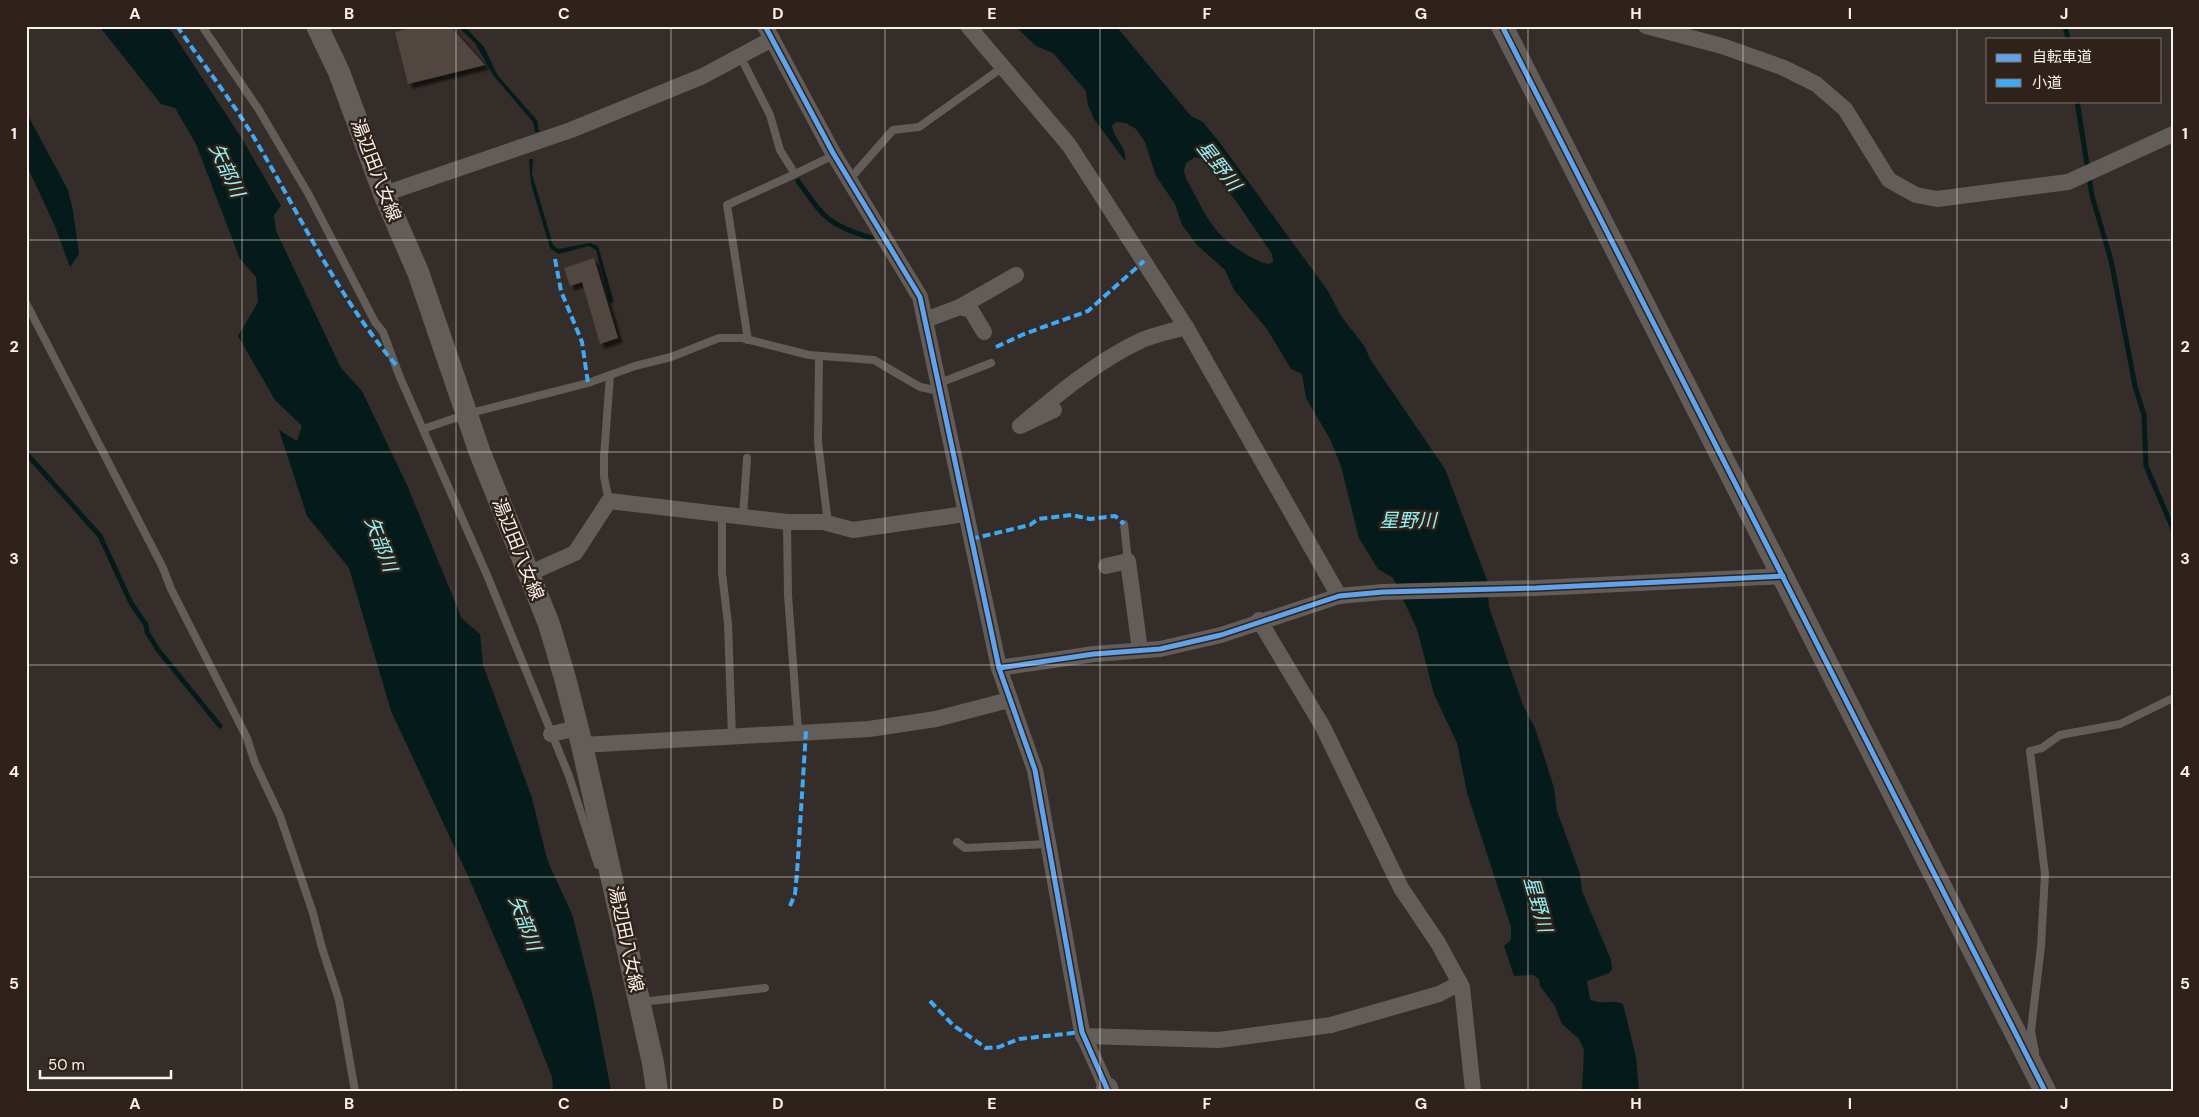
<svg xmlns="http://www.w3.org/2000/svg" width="2199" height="1117" viewBox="0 0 2199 1117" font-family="'DM Sans','Noto Sans JP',sans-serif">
  <defs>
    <filter id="shadow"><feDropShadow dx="4.5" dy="4.5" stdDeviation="1" flood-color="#0009"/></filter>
  </defs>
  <rect width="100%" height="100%" fill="#342d29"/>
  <!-- water -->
  <g fill="#051b1b" fill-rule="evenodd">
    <path d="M 99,26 L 168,26 L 241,137 L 281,206 L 274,215 L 276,231 L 341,368 L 362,391 L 407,485 L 462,619 L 480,634 L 483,665 L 532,798 L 548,862 L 572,914 L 594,1002 L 611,1091 L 553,1091 L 552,1077 L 523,1003 L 468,876 L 391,711 L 349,568 L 307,516 L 279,430 L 297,441 L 302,426 L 275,400 L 238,336 L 258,302 L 256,277 L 240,259 L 196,144 L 175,108 L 161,104 Z"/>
    <path d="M 457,26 L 464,26 L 484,47 L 498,76 L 537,120 L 539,132 L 535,132 L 533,122 L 493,75 L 475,43 Z"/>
    <path d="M 1015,26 L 1116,26 L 1191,116 L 1203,122 L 1220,143 L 1328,291 L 1341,316 L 1365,347 L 1370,359 L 1445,469 L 1487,580 L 1489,607 L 1523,705 L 1535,728 L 1554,788 L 1557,811 L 1580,874 L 1582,891 L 1611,960 L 1612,970 L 1609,973 L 1587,981 L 1590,999 C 1600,1006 1612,999 1623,1004 L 1636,1057 L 1639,1091 L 1582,1091 L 1584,1050 L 1579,1039 L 1562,1024 L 1555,1006 L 1540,986 L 1539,979 L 1533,975 L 1514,976 L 1504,946 L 1511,940 L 1511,927 L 1467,793 L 1457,743 L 1434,694 L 1417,629 L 1393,578 L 1378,569 L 1359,538 L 1341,466 L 1330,439 L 1306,398 L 1302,374 L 1291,369 L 1267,329 L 1234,290 L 1225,270 L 1197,245 L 1182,225 L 1175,204 L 1156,176 L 1145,142 L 1136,129 L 1126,123 L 1117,122 L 1112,125 C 1114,140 1127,146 1125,161 L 1094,119 L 1088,105 L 1086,91 L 1053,53 L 1036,46 ZM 1195,157 L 1202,159 L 1236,201 L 1272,254 L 1273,261 L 1270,264 C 1260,263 1251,257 1242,252 C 1209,231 1205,211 1186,179 L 1184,171 L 1186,163 Z"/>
    <path d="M 26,112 L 68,190 L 73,211 L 79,254 L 70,267 L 54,224 L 26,164 Z"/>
    <path d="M 529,159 L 533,159 L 532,174 L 553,245 L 558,249 L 590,243 L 598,246 L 614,302 L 610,303 L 596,250 L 589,246 L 558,254 L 550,248 L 531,184 Z"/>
  </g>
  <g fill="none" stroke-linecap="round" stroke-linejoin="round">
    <!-- stream -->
    <g stroke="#051b1b" stroke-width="5">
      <path d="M 2065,26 L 2068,39"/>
      <path d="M 2077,101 L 2092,196 L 2111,260 L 2135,386 L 2144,415 L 2146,466 L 2173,529"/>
      <path d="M 798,181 C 824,218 827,224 871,238"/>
      <path d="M 26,453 L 100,536 L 131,603 L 146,625 L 147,632 L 158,650 L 220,726"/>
    </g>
  </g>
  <!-- building -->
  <g fill="#514640" filter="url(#shadow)">
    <path d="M 419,26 L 450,26 L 485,65 L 408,84 L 395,32 Z"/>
    <path d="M 594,258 L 618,338 L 600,344 L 582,282 L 570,286 L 564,268 Z"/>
  </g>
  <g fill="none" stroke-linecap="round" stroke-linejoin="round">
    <!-- lane -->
    <g stroke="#635d5a" stroke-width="8">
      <path d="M 202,26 L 259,110 L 309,195 L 375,322 L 383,332 L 399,375 L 487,575 L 569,776 L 598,865"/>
      <path d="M 740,56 L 770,115 L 780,150 L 795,174 L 834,155"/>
      <path d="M 849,180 L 893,130 L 919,127 L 1003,67"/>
      <path d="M 26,303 L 163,568 L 171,589 L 247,738 L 255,763 L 280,816 L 313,913 L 322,948 L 339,1000 L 355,1091"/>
      <path d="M 748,340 L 727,205 L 795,174"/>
      <path d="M 819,356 L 818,442 L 828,523"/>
      <path d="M 937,384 L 991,363"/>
      <path d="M 423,429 L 467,414 L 588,383 L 635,366 L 671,357 L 719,338 L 742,338 L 809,355 L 874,360 L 920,387 L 939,391"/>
      <path d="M 609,501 L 604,477 L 604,457 L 610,375"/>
      <path d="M 722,514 L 722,573 L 728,624 L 732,735"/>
      <path d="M 743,517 L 747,458"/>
      <path d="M 787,522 L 788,595 L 798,731"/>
      <path d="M 1124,524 L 1128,561"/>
      <path d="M 957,842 L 965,848 L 1048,844"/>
      <path d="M 641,1002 L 765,988"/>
      <path d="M 2035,1052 L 2031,1031 L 2041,946 L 2045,874 L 2030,751 L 2042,748 L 2060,735 L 2120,724 L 2173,698"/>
    </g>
    <!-- street -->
    <g stroke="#635d5a" stroke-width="16">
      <path d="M 765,26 L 833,153 L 920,297 L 999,668 L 1035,770 L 1082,1032 L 1107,1088"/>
      <path d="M 968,26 L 1069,145 L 1186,327 L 1339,596"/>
      <path d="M 1646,26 L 1722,46 L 1784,68 L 1816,84 L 1845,109 L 1889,180 L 1916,195 L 1937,199 L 2068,182 L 2173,134"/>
      <path d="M 384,194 L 571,130 L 703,76 L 772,39"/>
      <path d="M 960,307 L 1016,275"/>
      <path d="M 925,320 L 960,307 L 971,310 L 984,332"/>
      <path d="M 1054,410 L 1020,426 C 1058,394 1097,361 1142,340 C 1156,334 1172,331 1186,327"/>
      <path d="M 1106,566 L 1128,561 L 1140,650"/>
      <path d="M 528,574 L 575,553 L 609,501 L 787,522 L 823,522 L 853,530 L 965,514"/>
      <path d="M 1259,620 L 1323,727 L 1401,888 L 1438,943 L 1462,987 L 1473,1091"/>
      <path d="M 999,668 L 1094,654 L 1160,649 L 1221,635 L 1339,596 L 1383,592 L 1536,588 L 1783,576"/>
      <path d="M 551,734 L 578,728"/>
      <path d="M 582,745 L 869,729 L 936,719 L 1009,700"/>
      <path d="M 1083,1036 L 1219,1040 L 1331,1025 L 1439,994 L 1460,983"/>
    </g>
    <!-- secondary -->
    <g stroke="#635d5a" stroke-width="22">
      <path d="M 317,26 L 339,72 L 384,194 L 418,272 L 480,453 L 549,624 L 565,678 L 582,745 L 653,1063 L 657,1091"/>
      <path d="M 1502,26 L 2045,1091"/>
      <path d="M 1107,1088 L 1108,1091"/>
    </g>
    <!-- quiet -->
    <g stroke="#3fa9f5" stroke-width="4" stroke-dasharray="8 4" stroke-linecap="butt">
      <path d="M 177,26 C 202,63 230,98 253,136 C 299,213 337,296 396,365"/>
      <path d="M 555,259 L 561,291 L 582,342 L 588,383"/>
      <path d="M 996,347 L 1024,334 L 1088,311 L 1144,261"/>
      <path d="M 971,539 L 1030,525 L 1038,519 L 1072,515 L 1090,519 L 1115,516 L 1124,524"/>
      <path d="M 790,906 L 795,894 L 797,873 L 806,731"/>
      <path d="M 930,1001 L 953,1025 L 986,1048 L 999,1047 L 1019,1039 L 1082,1032"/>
    </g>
    <!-- cycleway casing -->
    <g stroke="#2f221a" stroke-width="8">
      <g id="cycleway">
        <path d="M 765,26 L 833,153 L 920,297 L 999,668 L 1035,770 L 1082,1032 L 1108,1091"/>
        <path d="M 1502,26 L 2045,1091"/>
        <path d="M 999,668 L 1094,654 L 1160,649 L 1221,635 L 1339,596 L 1383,592 L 1536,588 L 1783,576"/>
      </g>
    </g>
    <!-- cycleway -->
    <use href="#cycleway" stroke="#60a3ed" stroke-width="5"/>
  </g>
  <!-- grid -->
  <path fill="none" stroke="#f9f1eb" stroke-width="1" stroke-opacity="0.55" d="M 242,26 L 242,1091M 456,26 L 456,1091M 671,26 L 671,1091M 885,26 L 885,1091M 1100,26 L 1100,1091M 1314,26 L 1314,1091M 1528,26 L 1528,1091M 1743,26 L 1743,1091M 1957,26 L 1957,1091M 26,240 L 2173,240M 26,452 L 2173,452M 26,665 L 2173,665M 26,877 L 2173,877"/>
  <g text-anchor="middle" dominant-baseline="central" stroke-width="5" stroke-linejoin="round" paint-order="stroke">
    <!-- street labels -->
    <g font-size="18" fill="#f9f1eb" stroke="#2f221a">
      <text transform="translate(376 170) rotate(69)">湯辺田八女線</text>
      <text transform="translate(518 549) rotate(68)">湯辺田八女線</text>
      <text transform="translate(626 939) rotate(78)">湯辺田八女線</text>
    </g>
    <!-- water labels -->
    <g font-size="19" font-style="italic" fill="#95f3f7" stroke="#2f221a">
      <text transform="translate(1219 166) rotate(52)">星野川</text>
      <text transform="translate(227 170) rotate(65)">矢部川</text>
      <text x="1408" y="520">星野川</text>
      <text transform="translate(381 544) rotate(69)">矢部川</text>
      <text transform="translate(1538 904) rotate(74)">星野川</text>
      <text transform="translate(525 923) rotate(69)">矢部川</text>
    </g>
  </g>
  <!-- border -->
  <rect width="2199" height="1117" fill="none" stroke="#2f221a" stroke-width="55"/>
  <!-- legend -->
  <rect x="1986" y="38" width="175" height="65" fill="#2f221a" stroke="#80756e"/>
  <rect x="1996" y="54" width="25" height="8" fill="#60a3ed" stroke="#80756e"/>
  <text x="2032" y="62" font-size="15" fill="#f9f1eb">自転車道</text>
  <rect x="1996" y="79" width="25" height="8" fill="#3fa9f5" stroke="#80756e"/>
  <text x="2032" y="88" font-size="15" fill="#f9f1eb">小道</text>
  <!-- scale -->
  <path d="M40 1070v8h131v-8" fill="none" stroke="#f9f1eb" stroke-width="2.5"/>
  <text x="48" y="1070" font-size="15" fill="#f9f1eb" stroke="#2f221a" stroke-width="4" paint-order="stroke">50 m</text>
  <rect x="28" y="28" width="2144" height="1062" fill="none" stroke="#f9f1eb" stroke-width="2"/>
  <g font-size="16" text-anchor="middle" font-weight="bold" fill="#f9f1eb">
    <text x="135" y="19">A</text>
    <text x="349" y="19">B</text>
    <text x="564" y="19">C</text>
    <text x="778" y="19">D</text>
    <text x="992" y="19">E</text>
    <text x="1207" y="19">F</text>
    <text x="1421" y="19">G</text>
    <text x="1636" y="19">H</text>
    <text x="1850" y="19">I</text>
    <text x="2064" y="19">J</text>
    <text x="14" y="139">1</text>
    <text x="2185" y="139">1</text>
    <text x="14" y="352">2</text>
    <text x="2185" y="352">2</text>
    <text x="14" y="564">3</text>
    <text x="2185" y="564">3</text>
    <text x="14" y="777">4</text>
    <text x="2185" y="777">4</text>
    <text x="14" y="989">5</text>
    <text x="2185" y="989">5</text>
    <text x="135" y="1109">A</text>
    <text x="349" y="1109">B</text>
    <text x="564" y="1109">C</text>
    <text x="778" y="1109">D</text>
    <text x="992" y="1109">E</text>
    <text x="1207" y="1109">F</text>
    <text x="1421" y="1109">G</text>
    <text x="1636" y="1109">H</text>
    <text x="1850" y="1109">I</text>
    <text x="2064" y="1109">J</text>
  </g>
</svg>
